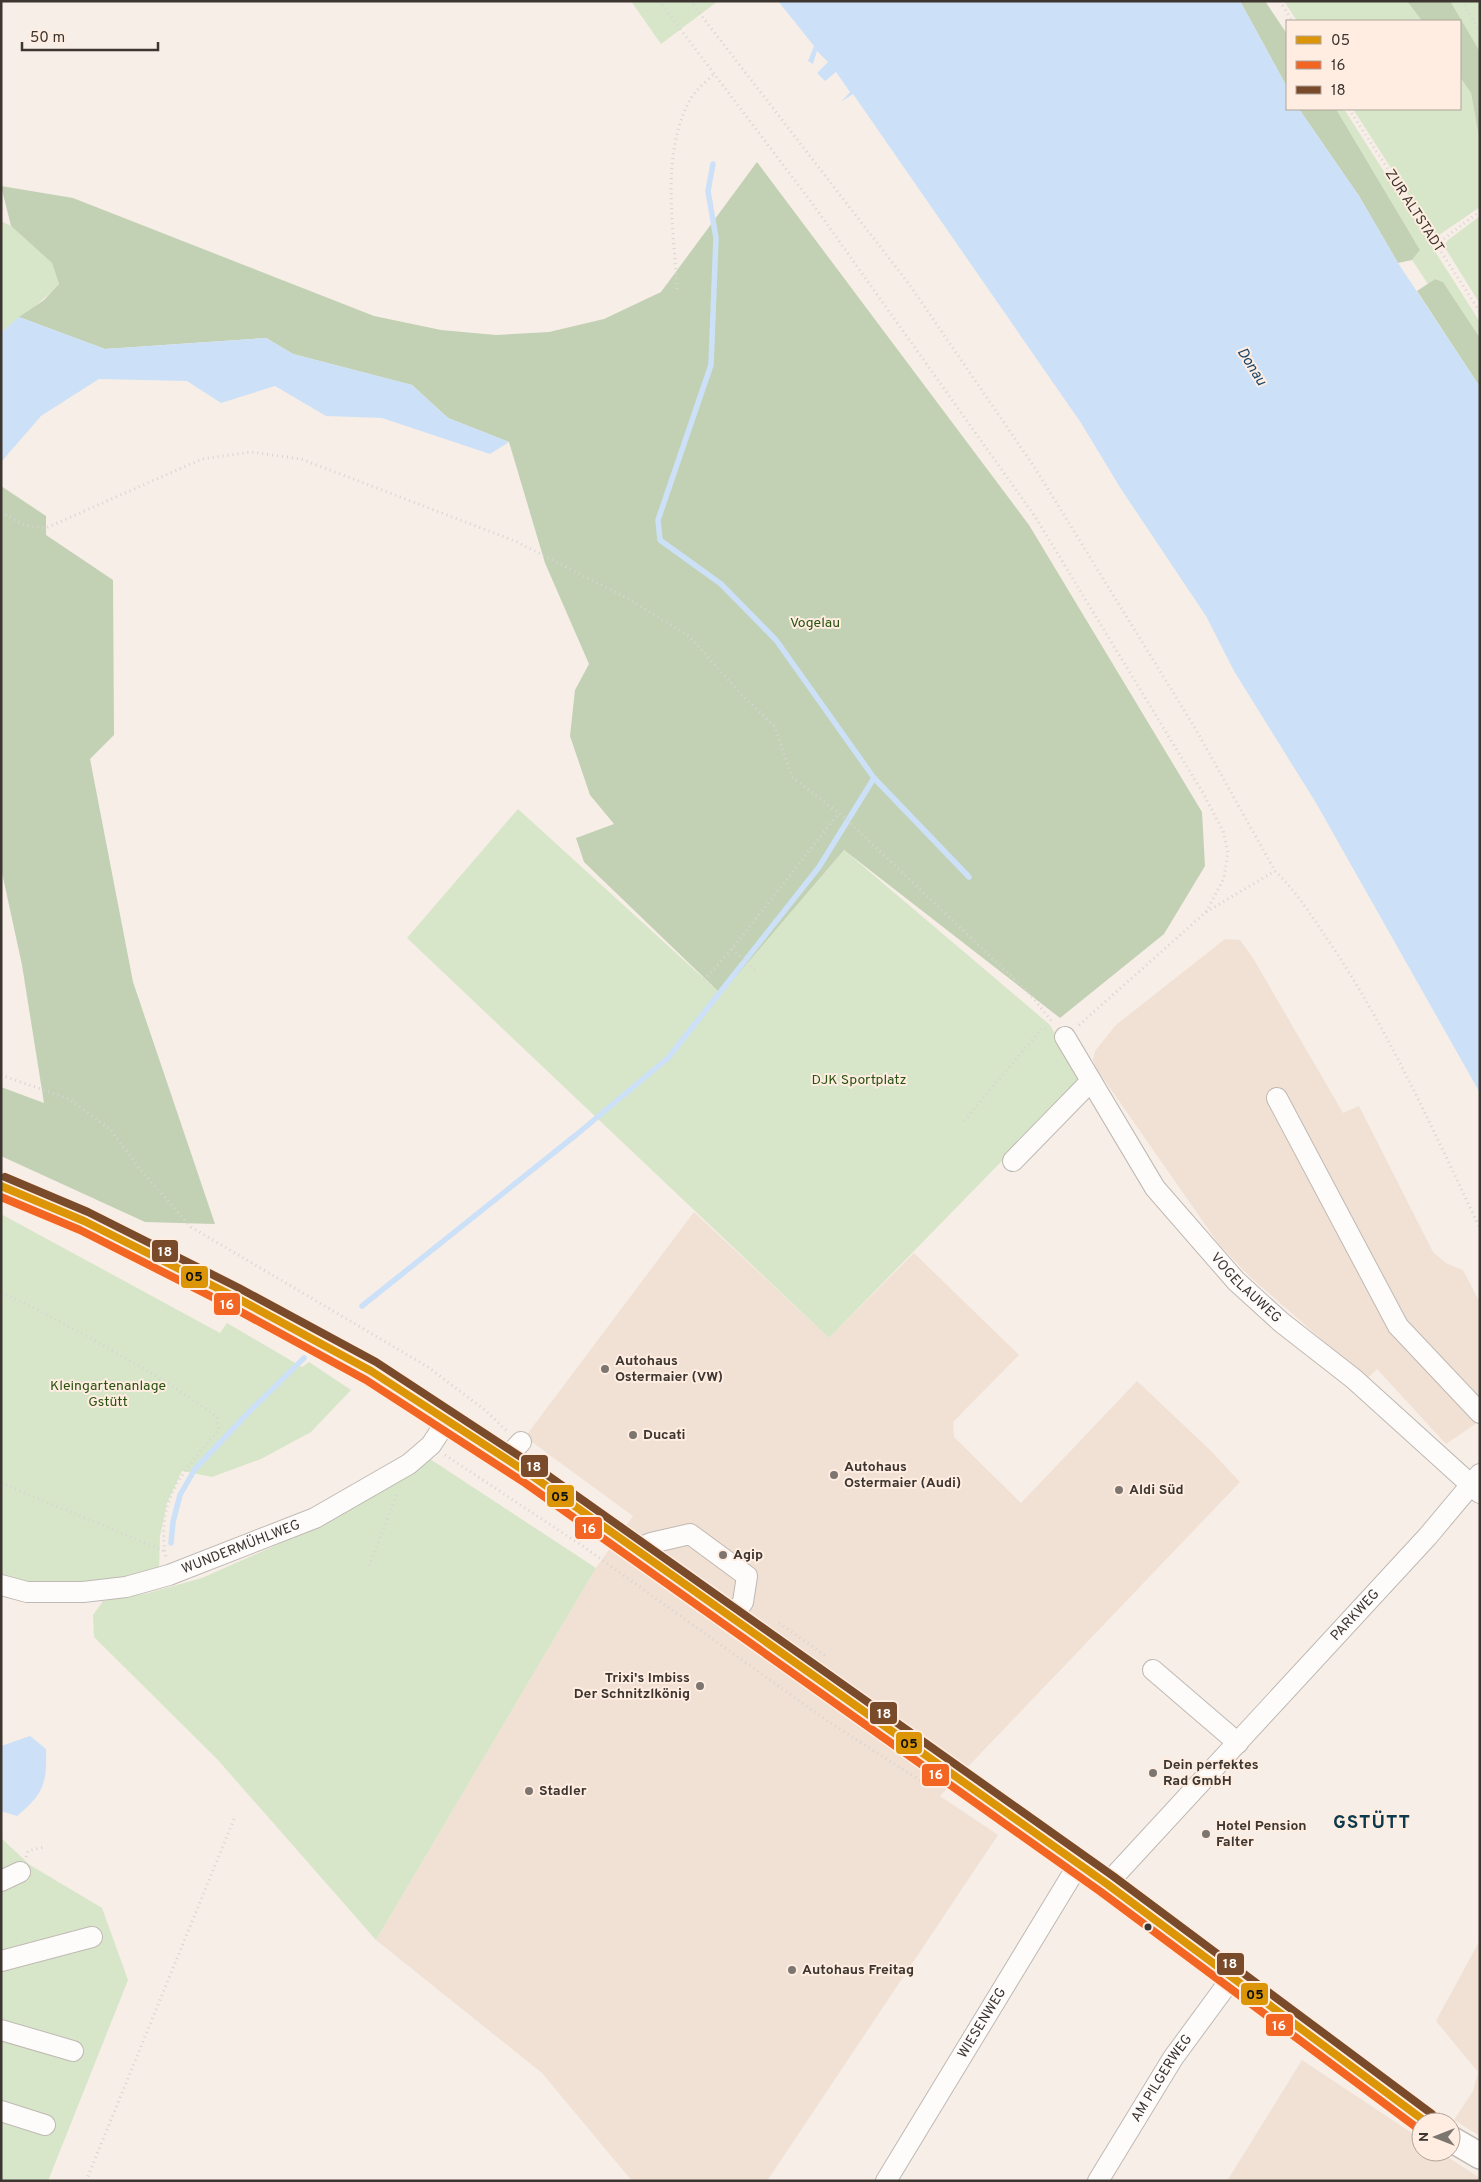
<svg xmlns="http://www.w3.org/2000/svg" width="1481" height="2182" viewBox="0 0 1481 2182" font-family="Overpass,sans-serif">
  <rect width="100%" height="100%" fill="#f7eee7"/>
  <!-- built -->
  <g fill="#f1e1d4">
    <path d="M 1225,939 L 1240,940 L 1253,958 L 1343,1113 L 1359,1106 L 1433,1252 L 1446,1263 L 1463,1270 L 1480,1303 L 1480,1421 L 1446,1444 L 1377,1369 L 1369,1377 L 1358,1371 L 1249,1276 L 1218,1243 L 1096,1068 L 1093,1060 L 1095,1051 L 1116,1025 Z"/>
    <path d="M 694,1212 L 829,1338 L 914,1253 L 1019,1355 L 953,1422 L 954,1437 L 1021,1503 L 1137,1381 L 1210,1450 L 1240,1482 L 940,1796 L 998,1835 L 767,2181 L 632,2181 L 542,2073 L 376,1940 L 596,1568 L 633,1516 L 525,1437 Z"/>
    <path d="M 1480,1940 L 1480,2136 L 1454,2120 L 1473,2091 L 1478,2072 L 1436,2021 Z"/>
    <path d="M 1302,2060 L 1421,2139 L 1421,2152 L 1440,2152 L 1480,2178 L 1480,2181 L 1227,2181 Z"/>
  </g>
  <!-- green -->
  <g fill="#d7e6c8">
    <path d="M 631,1 L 718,1 L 661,44 Z"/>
    <path d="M 1284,1 L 1407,1 L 1422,21 L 1297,21 Z"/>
    <path d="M 1446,1 L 1480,1 L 1480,55 Z"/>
    <path d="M 1460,77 L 1471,93 L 1480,143 L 1480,207 L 1439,235 L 1432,232 L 1353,109 L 1460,109 Z"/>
    <path d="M 1336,109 L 1344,109 L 1480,322 L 1480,338 L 1443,282 L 1435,279 L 1428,284 L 1412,260 L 1420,250 Z"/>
    <path d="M 1480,216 L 1480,304 L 1444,246 L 1448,240 Z"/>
    <path d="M 1,221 L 11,226 L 52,263 L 59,284 C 42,303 20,316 1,333 Z"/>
    <path d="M 518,809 L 721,994 L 844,850 L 1050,1025 L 1081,1080 L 829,1338 L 407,938 Z"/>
    <path d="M 1,1214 L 220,1333 L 227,1323 L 302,1367 L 309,1362 L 351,1390 L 311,1432 L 261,1459 L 212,1477 L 182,1471 L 167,1503 L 160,1536 L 159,1571 L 65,1587 L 21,1582 L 1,1576 Z"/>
    <path d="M 430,1459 L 596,1568 L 376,1940 L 217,1759 L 94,1637 L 93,1615 L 103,1601 L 148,1593 L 202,1578 L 317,1527 Z"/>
    <path d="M 1,1838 L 30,1865 L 102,1908 L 128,1980 L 48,2181 L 1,2181 Z"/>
  </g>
  <!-- forest -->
  <g fill="#c2d1b3">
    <path d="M 1240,1 L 1265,1 L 1287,34 L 1287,87 Z"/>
    <path d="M 1407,1 L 1450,1 L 1480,52 L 1480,143 L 1471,93 L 1460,77 L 1460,21 L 1422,21 Z"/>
    <path d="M 1299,109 L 1336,109 L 1420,250 L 1412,260 L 1398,263 L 1359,196 Z"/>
    <path d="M 757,162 L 1029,525 L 1202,812 L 1205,866 L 1164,934 L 1060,1018 L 844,850 L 721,994 L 584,862 L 576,838 L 614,824 L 590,795 L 570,736 L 575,690 L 589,664 L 545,563 L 509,442 L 448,418 L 412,385 L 293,354 L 266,338 L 105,349 L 19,317 L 44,300 L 59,284 L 52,263 L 11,226 L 1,186 L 73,198 L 374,316 L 441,330 L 496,335 L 549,332 L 604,319 L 661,292 Z"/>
    <path d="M 1435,279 L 1443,282 L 1480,338 L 1480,387 L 1417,291 Z"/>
    <path d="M 1,486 L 46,516 L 46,535 L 113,580 L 114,735 L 90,759 L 133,982 L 215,1224 L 145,1222 L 1,1156 L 1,1087 L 44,1103 L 22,965 L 1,868 Z"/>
  </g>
  <!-- water -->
  <g fill="#cce1f8">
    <path d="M 778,1 L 1240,1 L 1287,87 L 1287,109 L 1299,109 L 1359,196 L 1398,263 L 1480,387 L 1480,1093 L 1316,803 L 1234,671 L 1206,616 L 1121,489 L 1081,423 L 853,94 L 841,102 L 850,92 L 836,72 L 825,81 L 817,73 L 828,62 L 817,51 L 813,64 L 808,61 L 814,46 Z"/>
    <path d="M 19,317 L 105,349 L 266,338 L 293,354 L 412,385 L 448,418 L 509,442 L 490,454 L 382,418 L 326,416 L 275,386 L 221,403 L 187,381 L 99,379 L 41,416 L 2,461 L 1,333 Z"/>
    <path d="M 30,1736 L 46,1749 C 47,1784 44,1793 17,1816 L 1,1811 L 1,1746 Z"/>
  </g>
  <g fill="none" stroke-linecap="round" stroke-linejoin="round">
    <!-- stream -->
    <g stroke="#cce1f8" stroke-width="5.5">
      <path d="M 713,164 L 708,191 L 716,238 L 711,365 L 658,520 L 660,540 L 721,584 L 776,640 L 874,778 L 969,877"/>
      <path d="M 362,1306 L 576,1135 L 668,1058 L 819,867 L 874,778"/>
      <path d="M 171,1543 L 173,1522 L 180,1495 L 195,1469 L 247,1414 L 304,1358"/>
    </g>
    <!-- minor casing -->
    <g stroke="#bfb9b3" stroke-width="22">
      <g id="minor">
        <path id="s1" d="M 1065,1037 L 1155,1188 L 1236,1281 L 1281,1322 L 1354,1379 L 1480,1493"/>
        <path d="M 1277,1098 L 1398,1326 L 1480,1413"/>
        <path d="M 1013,1161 L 1091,1081"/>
        <path d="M 506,1458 L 521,1442"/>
        <path d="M 636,1549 L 651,1543 L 690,1534 L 747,1576 L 743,1602 L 731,1618"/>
        <path id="s2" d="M 1,1585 L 27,1592 L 83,1592 L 126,1587 L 169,1575 L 315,1518 L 409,1464 L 431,1445 L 448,1419"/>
        <path d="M 1153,1670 L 1238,1743"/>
        <path d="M 1,1881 L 20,1872"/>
        <path id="s3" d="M 1107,1884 L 1428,1536 L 1480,1474"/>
        <path d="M 1,1961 L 92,1937"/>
        <path d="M 1,2030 L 73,2051"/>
        <path d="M 1,2111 L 45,2125"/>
        <path id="s4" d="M 886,2181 L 1078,1865"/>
        <path id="s5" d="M 1098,2181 L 1173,2058 L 1231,1979"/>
      </g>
    </g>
    <!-- major casing -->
    <g stroke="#bfb9b3" stroke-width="28">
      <g id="major">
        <path d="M 1,1186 L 84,1221 L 235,1297 L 371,1371 L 531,1475 L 1107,1884 L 1426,2122"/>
        <path d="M 1451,2139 L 1480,2156"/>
      </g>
    </g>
    <!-- path -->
    <g stroke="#d7d4d3" stroke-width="3" stroke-dasharray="1 4" stroke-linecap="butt">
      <path d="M 659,1 L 812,203 L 1036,518 L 1203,793 L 1223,831 L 1228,852 L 1224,878 L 1206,912 L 1078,1026"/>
      <path d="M 690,1 L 909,284 L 1035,468 L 1195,728 L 1275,871 C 1297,892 1313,918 1330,943 C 1390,1032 1433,1131 1480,1228"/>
      <path d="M 1280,1 L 1292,21"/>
      <path d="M 1462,1 L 1480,32"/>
      <path d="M 1349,109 L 1480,312"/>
      <path d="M 1436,245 L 1480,211"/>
      <path d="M 677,289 C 674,229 660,154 690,100 C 695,90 706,82 714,74"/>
      <path d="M 1,512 L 24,525 L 46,528 L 202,459 L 251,452 L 301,459 L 515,541 L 627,598 L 689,636 L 741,694 L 775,727 L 792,777 L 845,818 L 1030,994 L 1053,1023"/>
      <path d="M 1206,912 L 1275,871"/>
      <path d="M 732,949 L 755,970"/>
      <path d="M 704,980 L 732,949 L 839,813"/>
      <path d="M 1,1075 L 69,1099 L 110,1129 L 139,1168 L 191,1227 L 428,1367 L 486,1411 L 507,1431"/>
      <path d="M 964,1121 L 1043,1027 L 1048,1030"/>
      <path d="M 1,1293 C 33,1306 60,1322 90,1338 C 134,1363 177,1387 217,1417 L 219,1430 C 184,1471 155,1498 166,1558"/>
      <path d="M 445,1455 L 584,1547 L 826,1720 L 927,1785"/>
      <path d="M 1,1483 L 164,1551"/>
      <path d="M 369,1566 L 398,1492"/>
      <path d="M 779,1623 L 827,1657"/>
      <path d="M 26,1857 L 28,1851 L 44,1847"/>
      <path d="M 86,2181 L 234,1819"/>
    </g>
    <!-- minor -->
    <use href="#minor" stroke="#fefcfb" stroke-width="20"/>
    <!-- major -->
    <use href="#major" stroke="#fefcfb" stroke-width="25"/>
    <!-- bus-1 casing -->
    <g stroke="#feede0" stroke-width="11">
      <path id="bus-1" d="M 1,1186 L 84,1221 L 235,1297 L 371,1371 L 531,1475 L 1107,1884 L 1426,2122"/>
    </g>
    <!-- bus-2 casing -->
    <g stroke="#feede0" stroke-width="11">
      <path id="bus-2" d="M 1,1197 L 80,1230 L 230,1306 L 366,1380 L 525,1483 L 1101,1892 L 1420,2130"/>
    </g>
    <!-- bus-3 casing -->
    <g stroke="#feede0" stroke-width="11">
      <path id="bus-3" d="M 5,1177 L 88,1212 L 239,1288 L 376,1362 L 536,1467 L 1113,1876 L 1432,2114"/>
    </g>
    <!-- bus-1 -->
    <use href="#bus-1" stroke="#db9507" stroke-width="8"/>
    <!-- bus-2 -->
    <use href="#bus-2" stroke="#f26522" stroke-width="8"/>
    <!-- bus-3 -->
    <use href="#bus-3" stroke="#7a4b2a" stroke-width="8"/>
  </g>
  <!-- markers -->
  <g fill="#7d7670" stroke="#feede0" stroke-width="2">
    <circle cx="605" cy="1369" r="5"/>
    <circle cx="633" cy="1435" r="5"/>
    <circle cx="834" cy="1475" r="5"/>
    <circle cx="1119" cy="1490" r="5"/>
    <circle cx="723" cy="1555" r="5"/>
    <circle cx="700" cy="1686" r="5"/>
    <circle cx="1153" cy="1773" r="5"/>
    <circle cx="529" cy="1791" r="5"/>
    <circle cx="1206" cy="1834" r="5"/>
    <circle cx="792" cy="1970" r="5"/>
  </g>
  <circle fill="#3c3530" stroke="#feede0" stroke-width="2" cx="1148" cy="1927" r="4.5"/>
  <g text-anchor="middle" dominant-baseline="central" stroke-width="4" stroke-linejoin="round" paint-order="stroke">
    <!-- street labels -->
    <g font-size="14" fill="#3c3530" stroke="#feede0">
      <text transform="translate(1414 211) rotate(57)">ZUR ALTSTADT</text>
      <text stroke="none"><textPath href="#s1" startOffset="311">VOGELAUWEG</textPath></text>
      <text stroke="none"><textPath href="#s2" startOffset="248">WUNDERMÜHLWEG</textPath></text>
      <text stroke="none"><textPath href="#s3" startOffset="366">PARKWEG</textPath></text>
      <text stroke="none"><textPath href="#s4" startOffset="185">WIESENWEG</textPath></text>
      <text stroke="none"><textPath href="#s5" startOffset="121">AM PILGERWEG</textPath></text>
    </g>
    <!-- park labels -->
    <g font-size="14" fill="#27520f" stroke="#feede0">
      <text x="815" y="623">Vogelau</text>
      <text x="859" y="1080">DJK Sportplatz</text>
      <text x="108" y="1386">Kleingartenanlage<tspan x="108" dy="16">Gstütt</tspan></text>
    </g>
    <!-- poi labels -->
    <g font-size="14" font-weight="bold" fill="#3c3530" stroke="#feede0" text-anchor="start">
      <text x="615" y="1361">Autohaus<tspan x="615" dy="16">Ostermaier (VW)</tspan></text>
      <text x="643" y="1435">Ducati</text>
      <text x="844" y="1467">Autohaus<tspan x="844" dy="16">Ostermaier (Audi)</tspan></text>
      <text x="1129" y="1490">Aldi Süd</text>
      <text x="733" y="1555">Agip</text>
      <text x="690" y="1678" text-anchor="end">Trixi's Imbiss<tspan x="690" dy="16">Der Schnitzlkönig</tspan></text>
      <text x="1163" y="1765">Dein perfektes<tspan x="1163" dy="16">Rad GmbH</tspan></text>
      <text x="539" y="1791">Stadler</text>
      <text x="1216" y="1826">Hotel Pension<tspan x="1216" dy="16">Falter</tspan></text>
      <text x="802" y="1970">Autohaus Freitag</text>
    </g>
    <!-- water labels -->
    <g font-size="15" font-style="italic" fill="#16456d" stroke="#feede0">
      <text transform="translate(1251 367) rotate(58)">Donau</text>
    </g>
    <!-- district labels -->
    <g font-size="19" font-weight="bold" letter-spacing="1" fill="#0b394e" stroke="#feede0">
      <text x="1372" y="1823">GSTÜTT</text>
    </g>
  </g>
  <g stroke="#feede0" stroke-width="2">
    <rect x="151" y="1239" width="28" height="24" rx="5" fill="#7a4b2a"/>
    <rect x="180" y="1265" width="29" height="24" rx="5" fill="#db9507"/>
    <rect x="213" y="1292" width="28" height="24" rx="5" fill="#f26522"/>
    <rect x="520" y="1454" width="29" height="24" rx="5" fill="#7a4b2a"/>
    <rect x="546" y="1484" width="29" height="24" rx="5" fill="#db9507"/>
    <rect x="574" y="1516" width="29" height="24" rx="5" fill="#f26522"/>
    <rect x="869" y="1701" width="29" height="24" rx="5" fill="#7a4b2a"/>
    <rect x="895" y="1731" width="28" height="24" rx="5" fill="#db9507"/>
    <rect x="921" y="1763" width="29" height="24" rx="5" fill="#f26522"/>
    <rect x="1216" y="1952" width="29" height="24" rx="5" fill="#7a4b2a"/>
    <rect x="1240" y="1982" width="29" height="24" rx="5" fill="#db9507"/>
    <rect x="1265" y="2013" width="29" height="24" rx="5" fill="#f26522"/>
  </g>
  <g font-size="14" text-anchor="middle" font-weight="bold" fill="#fff">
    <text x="165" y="1256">18</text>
    <text x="227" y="1309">16</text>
    <text x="534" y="1471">18</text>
    <text x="589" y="1533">16</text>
    <text x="884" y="1718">18</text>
    <text x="936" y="1779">16</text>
    <text x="1230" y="1968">18</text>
    <text x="1279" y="2030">16</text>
  </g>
  <g font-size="14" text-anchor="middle" font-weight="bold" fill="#111">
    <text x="194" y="1281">05</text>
    <text x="560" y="1501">05</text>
    <text x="909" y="1748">05</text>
    <text x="1255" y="1999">05</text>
  </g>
  <!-- border -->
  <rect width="1481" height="2182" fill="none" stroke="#3c3530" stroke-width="5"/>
  <!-- legend -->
  <rect x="1286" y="20" width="175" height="90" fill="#feede0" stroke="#b0a39a"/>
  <rect x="1296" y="36" width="25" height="8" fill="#db9507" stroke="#b0a39a"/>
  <text x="1331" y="45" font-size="15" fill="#3c3530">05</text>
  <rect x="1296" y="61" width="25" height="8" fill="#f26522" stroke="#b0a39a"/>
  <text x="1331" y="70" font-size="15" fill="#3c3530">16</text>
  <rect x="1296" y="86" width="25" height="8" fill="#7a4b2a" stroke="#b0a39a"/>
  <text x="1331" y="95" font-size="15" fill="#3c3530">18</text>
  <!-- north arrow -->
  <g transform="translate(1436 2137) rotate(270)"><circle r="24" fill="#feede0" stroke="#b0a39a"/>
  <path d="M0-4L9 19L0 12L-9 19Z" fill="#7d7670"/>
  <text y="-8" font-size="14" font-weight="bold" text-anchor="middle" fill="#3c3530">N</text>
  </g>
  <!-- scale -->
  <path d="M22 42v8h136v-8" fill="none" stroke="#3c3530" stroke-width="2.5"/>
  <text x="30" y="42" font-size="15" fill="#3c3530" stroke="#feede0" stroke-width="4" paint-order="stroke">50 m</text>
</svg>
